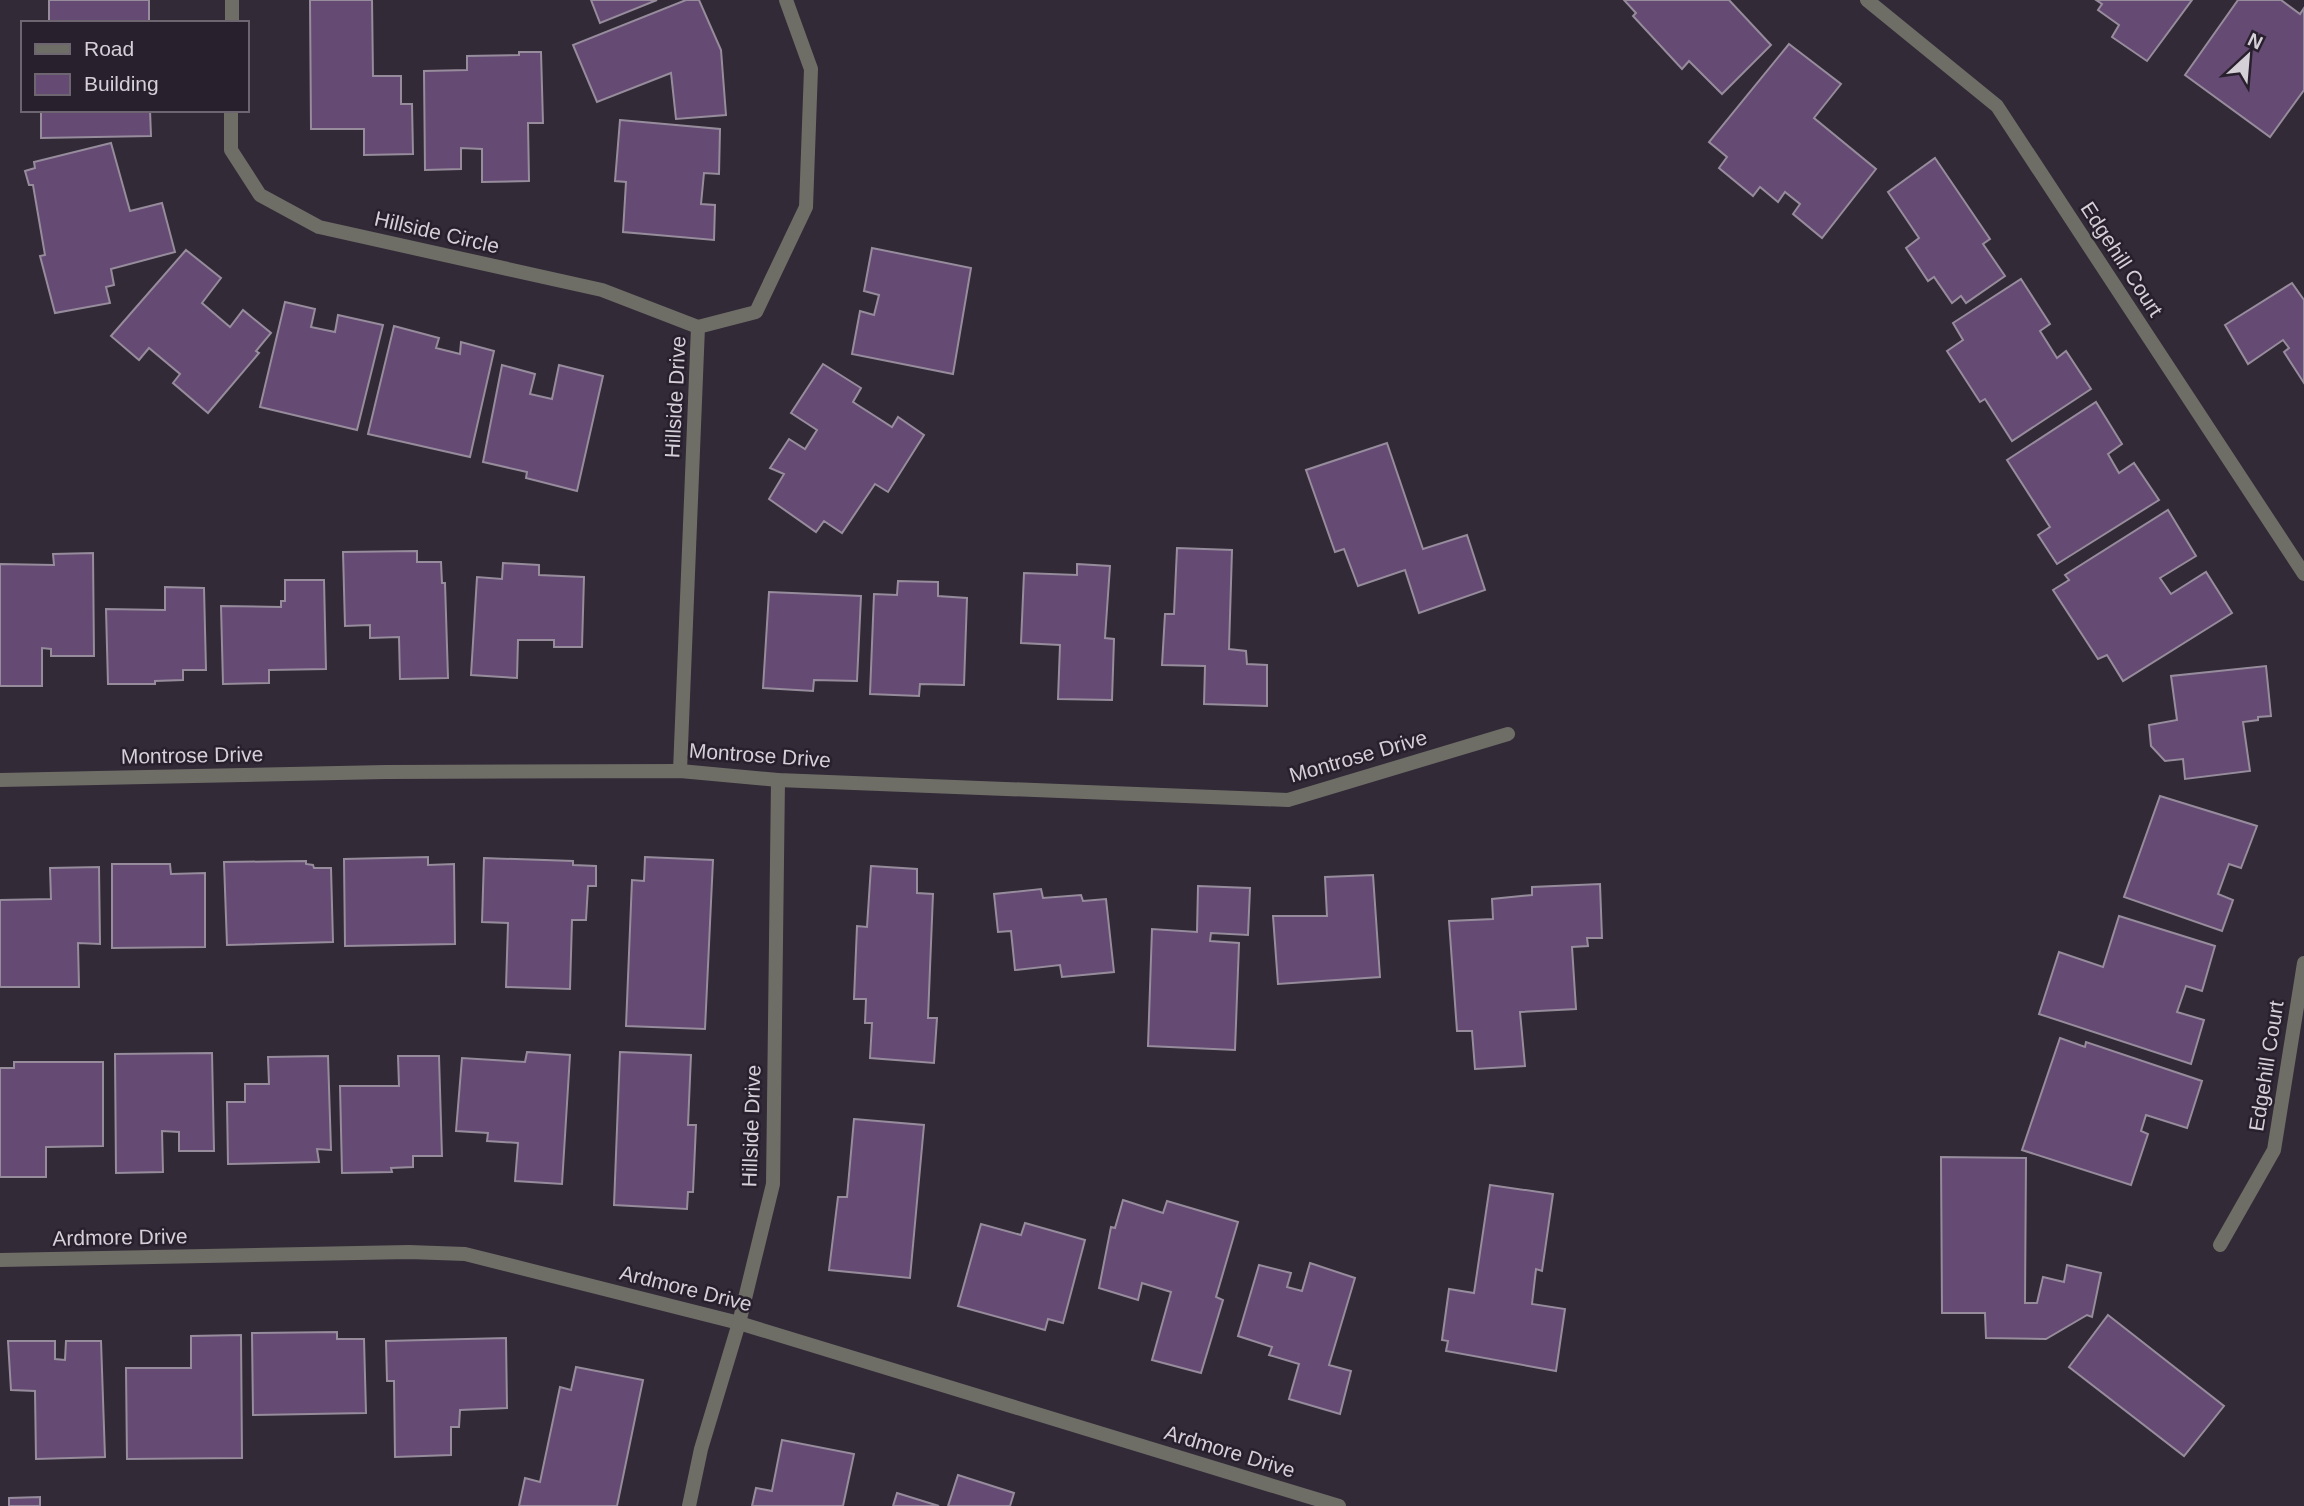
<svg xmlns="http://www.w3.org/2000/svg" width="2304" height="1506" viewBox="0 0 2304 1506" font-family="Helvetica,sans-serif">
  <rect width="100%" height="100%" fill="#322a37"/>
  <!-- building -->
  <g fill="#654a73" stroke="#968c9c" stroke-width="2">
    <rect x="49" y="0" width="100" height="23"/>
    <path d="M 310,0 L 372,0 L 373,76 L 401,76 L 401,104 L 412,104 L 413,154 L 364,155 L 364,129 L 311,129 Z"/>
    <path d="M 591,0 L 657,0 L 600,23 Z"/>
    <path d="M 686,0 L 699,0 L 721,50 L 726,115 L 676,119 L 671,73 L 597,102 L 573,45 Z"/>
    <path d="M 1624,0 L 1729,0 L 1771,45 L 1722,94 L 1689,61 L 1682,69 L 1633,16 L 1636,13 Z"/>
    <path d="M 2096,0 L 2192,0 L 2147,61 L 2112,37 L 2119,25 L 2098,10 L 2102,4 Z"/>
    <path d="M 2238,0 L 2281,0 L 2300,14 L 2304,8 L 2304,90 L 2270,137 L 2185,75 Z"/>
    <path d="M 1789,44 L 1841,84 L 1814,118 L 1876,169 L 1822,238 L 1793,214 L 1800,204 L 1785,192 L 1778,202 L 1760,187 L 1753,196 L 1719,168 L 1727,157 L 1709,142 Z"/>
    <path d="M 519,52 L 541,52 L 543,123 L 528,123 L 529,181 L 482,182 L 482,149 L 461,148 L 461,169 L 425,170 L 424,71 L 467,70 L 467,56 L 519,55 Z"/>
    <path d="M 41,110 L 150,110 L 151,136 L 41,138 Z"/>
    <path d="M 620,120 L 720,129 L 719,174 L 704,173 L 701,204 L 715,205 L 714,240 L 623,232 L 626,182 L 615,181 Z"/>
    <path d="M 111,143 L 130,211 L 162,203 L 175,252 L 111,269 L 114,285 L 106,287 L 110,303 L 55,313 L 40,256 L 45,255 L 33,185 L 29,185 L 25,171 L 35,168 L 34,162 Z"/>
    <path d="M 1935,158 L 1990,239 L 1983,244 L 2005,276 L 1966,303 L 1961,296 L 1952,303 L 1934,277 L 1928,281 L 1906,248 L 1919,238 L 1888,192 Z"/>
    <path d="M 872,248 L 971,268 L 953,374 L 852,354 L 860,311 L 874,315 L 879,295 L 864,291 Z"/>
    <path d="M 186,250 L 221,278 L 202,303 L 230,327 L 243,310 L 271,333 L 256,351 L 259,353 L 208,413 L 173,383 L 180,374 L 149,348 L 139,360 L 111,336 Z"/>
    <path d="M 2021,279 L 2050,324 L 2040,331 L 2057,358 L 2066,351 L 2091,389 L 2012,441 L 1985,399 L 1980,402 L 1947,351 L 1963,340 L 1953,323 Z"/>
    <path d="M 2292,283 L 2304,300 L 2304,383 L 2284,352 L 2289,348 L 2283,340 L 2248,364 L 2225,325 Z"/>
    <path d="M 285,302 L 315,309 L 311,327 L 335,332 L 338,315 L 383,325 L 357,430 L 260,407 Z"/>
    <path d="M 394,326 L 439,338 L 436,348 L 460,354 L 461,342 L 494,351 L 470,457 L 368,434 Z"/>
    <path d="M 823,364 L 861,388 L 853,402 L 892,427 L 898,417 L 924,435 L 888,492 L 875,484 L 842,533 L 824,521 L 816,532 L 769,499 L 784,474 L 770,468 L 789,439 L 805,449 L 817,430 L 791,413 Z"/>
    <path d="M 502,365 L 535,374 L 530,394 L 552,399 L 559,365 L 603,376 L 577,491 L 526,478 L 527,472 L 483,462 Z"/>
    <path d="M 2096,402 L 2122,444 L 2108,454 L 2119,473 L 2134,463 L 2159,500 L 2057,564 L 2038,535 L 2050,527 L 2007,460 Z"/>
    <path d="M 1387,443 L 1423,549 L 1467,535 L 1485,590 L 1419,613 L 1405,570 L 1358,586 L 1344,549 L 1335,552 L 1306,470 Z"/>
    <path d="M 2168,510 L 2196,556 L 2160,578 L 2171,594 L 2206,572 L 2232,613 L 2123,681 L 2107,655 L 2098,659 L 2053,590 L 2069,580 L 2065,575 Z"/>
    <path d="M 1177,548 L 1232,550 L 1229,649 L 1246,651 L 1247,664 L 1267,665 L 1267,706 L 1204,704 L 1205,666 L 1162,665 L 1165,614 L 1174,614 Z"/>
    <path d="M 417,551 L 417,562 L 441,562 L 442,583 L 445,583 L 448,678 L 400,679 L 399,637 L 370,638 L 370,625 L 345,626 L 343,552 Z"/>
    <path d="M 93,553 L 94,656 L 51,656 L 51,649 L 42,648 L 42,686 L 0,686 L 0,564 L 54,565 L 53,554 Z"/>
    <path d="M 503,563 L 539,565 L 539,575 L 584,577 L 582,647 L 554,647 L 554,640 L 518,640 L 517,678 L 471,675 L 477,577 L 502,579 Z"/>
    <path d="M 1077,564 L 1110,566 L 1105,638 L 1114,639 L 1112,700 L 1058,699 L 1060,645 L 1021,643 L 1024,573 L 1077,575 Z"/>
    <path d="M 285,580 L 324,580 L 326,669 L 269,670 L 269,683 L 223,684 L 221,606 L 281,607 L 281,601 L 285,601 Z"/>
    <path d="M 898,581 L 938,582 L 938,596 L 967,598 L 964,685 L 920,684 L 919,696 L 870,694 L 874,594 L 897,595 Z"/>
    <path d="M 165,587 L 204,588 L 206,670 L 183,670 L 183,680 L 155,681 L 155,684 L 108,684 L 106,609 L 165,610 Z"/>
    <path d="M 769,592 L 861,596 L 857,681 L 814,680 L 813,691 L 763,688 Z"/>
    <path d="M 2266,666 L 2271,716 L 2258,717 L 2258,720 L 2243,722 L 2250,771 L 2185,779 L 2183,759 L 2165,761 L 2151,746 L 2149,725 L 2177,720 L 2171,676 Z"/>
    <path d="M 2160,796 L 2257,826 L 2241,868 L 2229,864 L 2218,894 L 2233,900 L 2222,931 L 2124,897 Z"/>
    <path d="M 428,857 L 428,865 L 454,864 L 455,944 L 345,946 L 344,859 Z"/>
    <path d="M 645,857 L 713,860 L 705,1029 L 626,1026 L 632,880 L 644,881 Z"/>
    <path d="M 484,858 L 573,861 L 573,865 L 596,866 L 596,886 L 588,886 L 586,920 L 572,920 L 570,989 L 506,987 L 508,923 L 482,922 Z"/>
    <path d="M 306,861 L 306,864 L 313,865 L 314,868 L 331,868 L 333,942 L 227,945 L 224,862 Z"/>
    <path d="M 112,864 L 170,864 L 171,874 L 205,873 L 205,947 L 112,948 Z"/>
    <path d="M 871,866 L 917,869 L 917,893 L 933,894 L 928,1018 L 937,1018 L 934,1063 L 870,1058 L 872,1023 L 865,1023 L 866,999 L 854,999 L 857,926 L 867,927 Z"/>
    <path d="M 99,867 L 100,944 L 78,943 L 79,987 L 0,987 L 0,900 L 51,899 L 50,868 Z"/>
    <path d="M 1373,875 L 1380,977 L 1278,984 L 1273,916 L 1327,916 L 1325,877 Z"/>
    <path d="M 1600,884 L 1602,938 L 1587,938 L 1588,946 L 1572,947 L 1576,1009 L 1520,1012 L 1525,1066 L 1475,1069 L 1472,1031 L 1457,1031 L 1449,921 L 1493,919 L 1492,899 L 1532,895 L 1532,887 Z"/>
    <path d="M 1198,886 L 1250,888 L 1248,935 L 1211,933 L 1210,941 L 1239,943 L 1235,1050 L 1148,1046 L 1152,929 L 1197,932 Z"/>
    <path d="M 1041,889 L 1043,898 L 1081,895 L 1083,901 L 1106,899 L 1114,972 L 1062,977 L 1060,965 L 1015,970 L 1011,931 L 998,932 L 994,894 Z"/>
    <path d="M 2119,916 L 2215,946 L 2202,991 L 2186,986 L 2177,1012 L 2204,1020 L 2191,1064 L 2039,1014 L 2059,952 L 2103,967 Z"/>
    <path d="M 2060,1038 L 2085,1047 L 2086,1042 L 2202,1081 L 2187,1128 L 2146,1115 L 2141,1131 L 2148,1134 L 2131,1185 L 2022,1150 Z"/>
    <path d="M 527,1052 L 570,1055 L 562,1184 L 515,1181 L 518,1143 L 487,1141 L 488,1133 L 456,1131 L 462,1058 L 525,1062 Z"/>
    <path d="M 620,1052 L 691,1055 L 688,1125 L 696,1125 L 693,1192 L 688,1192 L 687,1209 L 614,1205 Z"/>
    <path d="M 212,1053 L 214,1151 L 179,1151 L 179,1132 L 162,1131 L 163,1172 L 116,1173 L 115,1054 Z"/>
    <path d="M 328,1056 L 331,1150 L 317,1149 L 319,1162 L 228,1164 L 227,1102 L 245,1102 L 245,1084 L 269,1084 L 268,1057 Z"/>
    <path d="M 398,1056 L 439,1056 L 442,1156 L 413,1156 L 413,1167 L 391,1168 L 392,1172 L 342,1173 L 340,1086 L 399,1086 Z"/>
    <path d="M 14,1062 L 103,1062 L 103,1146 L 46,1147 L 46,1177 L 0,1177 L 0,1068 L 14,1068 Z"/>
    <path d="M 854,1119 L 924,1125 L 910,1278 L 829,1270 L 838,1197 L 847,1197 Z"/>
    <path d="M 1941,1157 L 2026,1158 L 2025,1303 L 2037,1303 L 2043,1277 L 2064,1282 L 2067,1265 L 2101,1273 L 2092,1317 L 2087,1315 L 2046,1339 L 1986,1338 L 1985,1313 L 1942,1313 Z"/>
    <path d="M 1490,1185 L 1553,1194 L 1542,1271 L 1536,1269 L 1532,1304 L 1565,1309 L 1556,1371 L 1446,1351 L 1448,1341 L 1442,1340 L 1449,1289 L 1474,1293 Z"/>
    <path d="M 1123,1200 L 1163,1213 L 1167,1201 L 1238,1222 L 1216,1297 L 1223,1300 L 1201,1373 L 1152,1360 L 1171,1292 L 1142,1283 L 1138,1300 L 1099,1288 L 1111,1227 L 1115,1228 Z"/>
    <path d="M 1025,1223 L 1085,1240 L 1063,1323 L 1048,1319 L 1045,1330 L 958,1306 L 981,1224 L 1021,1235 Z"/>
    <path d="M 1310,1263 L 1355,1278 L 1329,1365 L 1351,1371 L 1340,1414 L 1289,1399 L 1299,1364 L 1269,1355 L 1272,1347 L 1238,1336 L 1259,1265 L 1291,1273 L 1287,1287 L 1302,1291 Z"/>
    <path d="M 2108,1315 L 2224,1406 L 2184,1456 L 2069,1367 Z"/>
    <path d="M 337,1332 L 337,1339 L 364,1339 L 366,1413 L 253,1415 L 252,1333 Z"/>
    <path d="M 241,1335 L 242,1458 L 127,1459 L 126,1368 L 191,1368 L 191,1336 Z"/>
    <path d="M 506,1338 L 507,1408 L 460,1410 L 459,1427 L 451,1427 L 451,1455 L 395,1457 L 394,1381 L 387,1381 L 386,1341 Z"/>
    <path d="M 8,1341 L 55,1341 L 55,1359 L 65,1360 L 66,1341 L 101,1341 L 105,1457 L 36,1459 L 35,1391 L 11,1390 Z"/>
    <path d="M 576,1367 L 643,1380 L 617,1506 L 519,1506 L 525,1478 L 540,1482 L 560,1387 L 571,1390 Z"/>
    <path d="M 782,1440 L 854,1454 L 843,1506 L 752,1506 L 756,1488 L 772,1491 Z"/>
    <path d="M 958,1475 L 1014,1493 L 1010,1506 L 948,1506 Z"/>
    <path d="M 897,1493 L 939,1506 L 893,1506 Z"/>
    <path d="M 40,1497 L 40,1506 L 9,1506 L 9,1498 Z"/>
  </g>
  <g fill="none" stroke-linecap="round" stroke-linejoin="round">
    <!-- minor -->
    <g stroke="#6e6e67" stroke-width="14">
      <path d="M 1867,0 L 1997,106 L 2304,574"/>
      <path d="M 232,23 L 232,0"/>
      <path d="M 231,110 L 231,150 L 260,195 L 319,227 L 602,290 L 698,327"/>
      <path d="M 680,771 L 698,327 L 756,312 L 806,207 L 811,69 L 786,0"/>
      <path d="M 0,780 L 386,772 L 680,771 L 778,780 L 1288,800 L 1508,734"/>
      <path d="M 2220,1245 L 2274,1150 L 2304,963"/>
      <path d="M 0,1260 L 409,1252 L 465,1254 L 739,1323 L 1339,1506"/>
      <path d="M 689,1506 L 701,1449 L 739,1323 L 773,1184 L 778,780"/>
    </g>
  </g>
  <g text-anchor="middle" dominant-baseline="central" stroke-width="5" stroke-linejoin="round" paint-order="stroke">
    <!-- street labels -->
    <g font-size="21" fill="#d5d0d8" stroke="#28202d">
      <text transform="translate(437 232) rotate(13)">Hillside Circle</text>
      <text transform="translate(2122 259) rotate(57)">Edgehill Court</text>
      <text transform="translate(675 397) rotate(-87)">Hillside Drive</text>
      <text transform="translate(192 755) rotate(-1)">Montrose Drive</text>
      <text transform="translate(760 755) rotate(4)">Montrose Drive</text>
      <text transform="translate(1358 756) rotate(-16)">Montrose Drive</text>
      <text transform="translate(2266 1066) rotate(-81)">Edgehill Court</text>
      <text transform="translate(751 1126) rotate(-88)">Hillside Drive</text>
      <text transform="translate(120 1237) rotate(-1)">Ardmore Drive</text>
      <text transform="translate(686 1288) rotate(14)">Ardmore Drive</text>
      <text transform="translate(1230 1451) rotate(17)">Ardmore Drive</text>
    </g>
  </g>
  <!-- legend -->
  <rect x="21" y="21" width="228" height="91" fill="#28202d" stroke="#6d6671" stroke-width="2"/>
  <rect x="35" y="44" width="35" height="10" fill="#6e6e67" stroke="#6d6671" stroke-width="2"/>
  <text x="84" y="56" font-size="21" fill="#d5d0d8">Road</text>
  <rect x="35" y="74" width="35" height="21" fill="#654a73" stroke="#6d6671" stroke-width="2"/>
  <text x="84" y="91" font-size="21" fill="#d5d0d8">Building</text>
  <!-- north arrow -->
  <g transform="translate(2248 56) rotate(26)" stroke="#28202d" stroke-width="5" paint-order="stroke">
  <path d="M0-5L12 26L0 18L-12 26Z" fill="#d5d0d8"/>
  <text y="-10" font-size="19" font-weight="bold" text-anchor="middle" fill="#d5d0d8">N</text>
  </g>
</svg>
